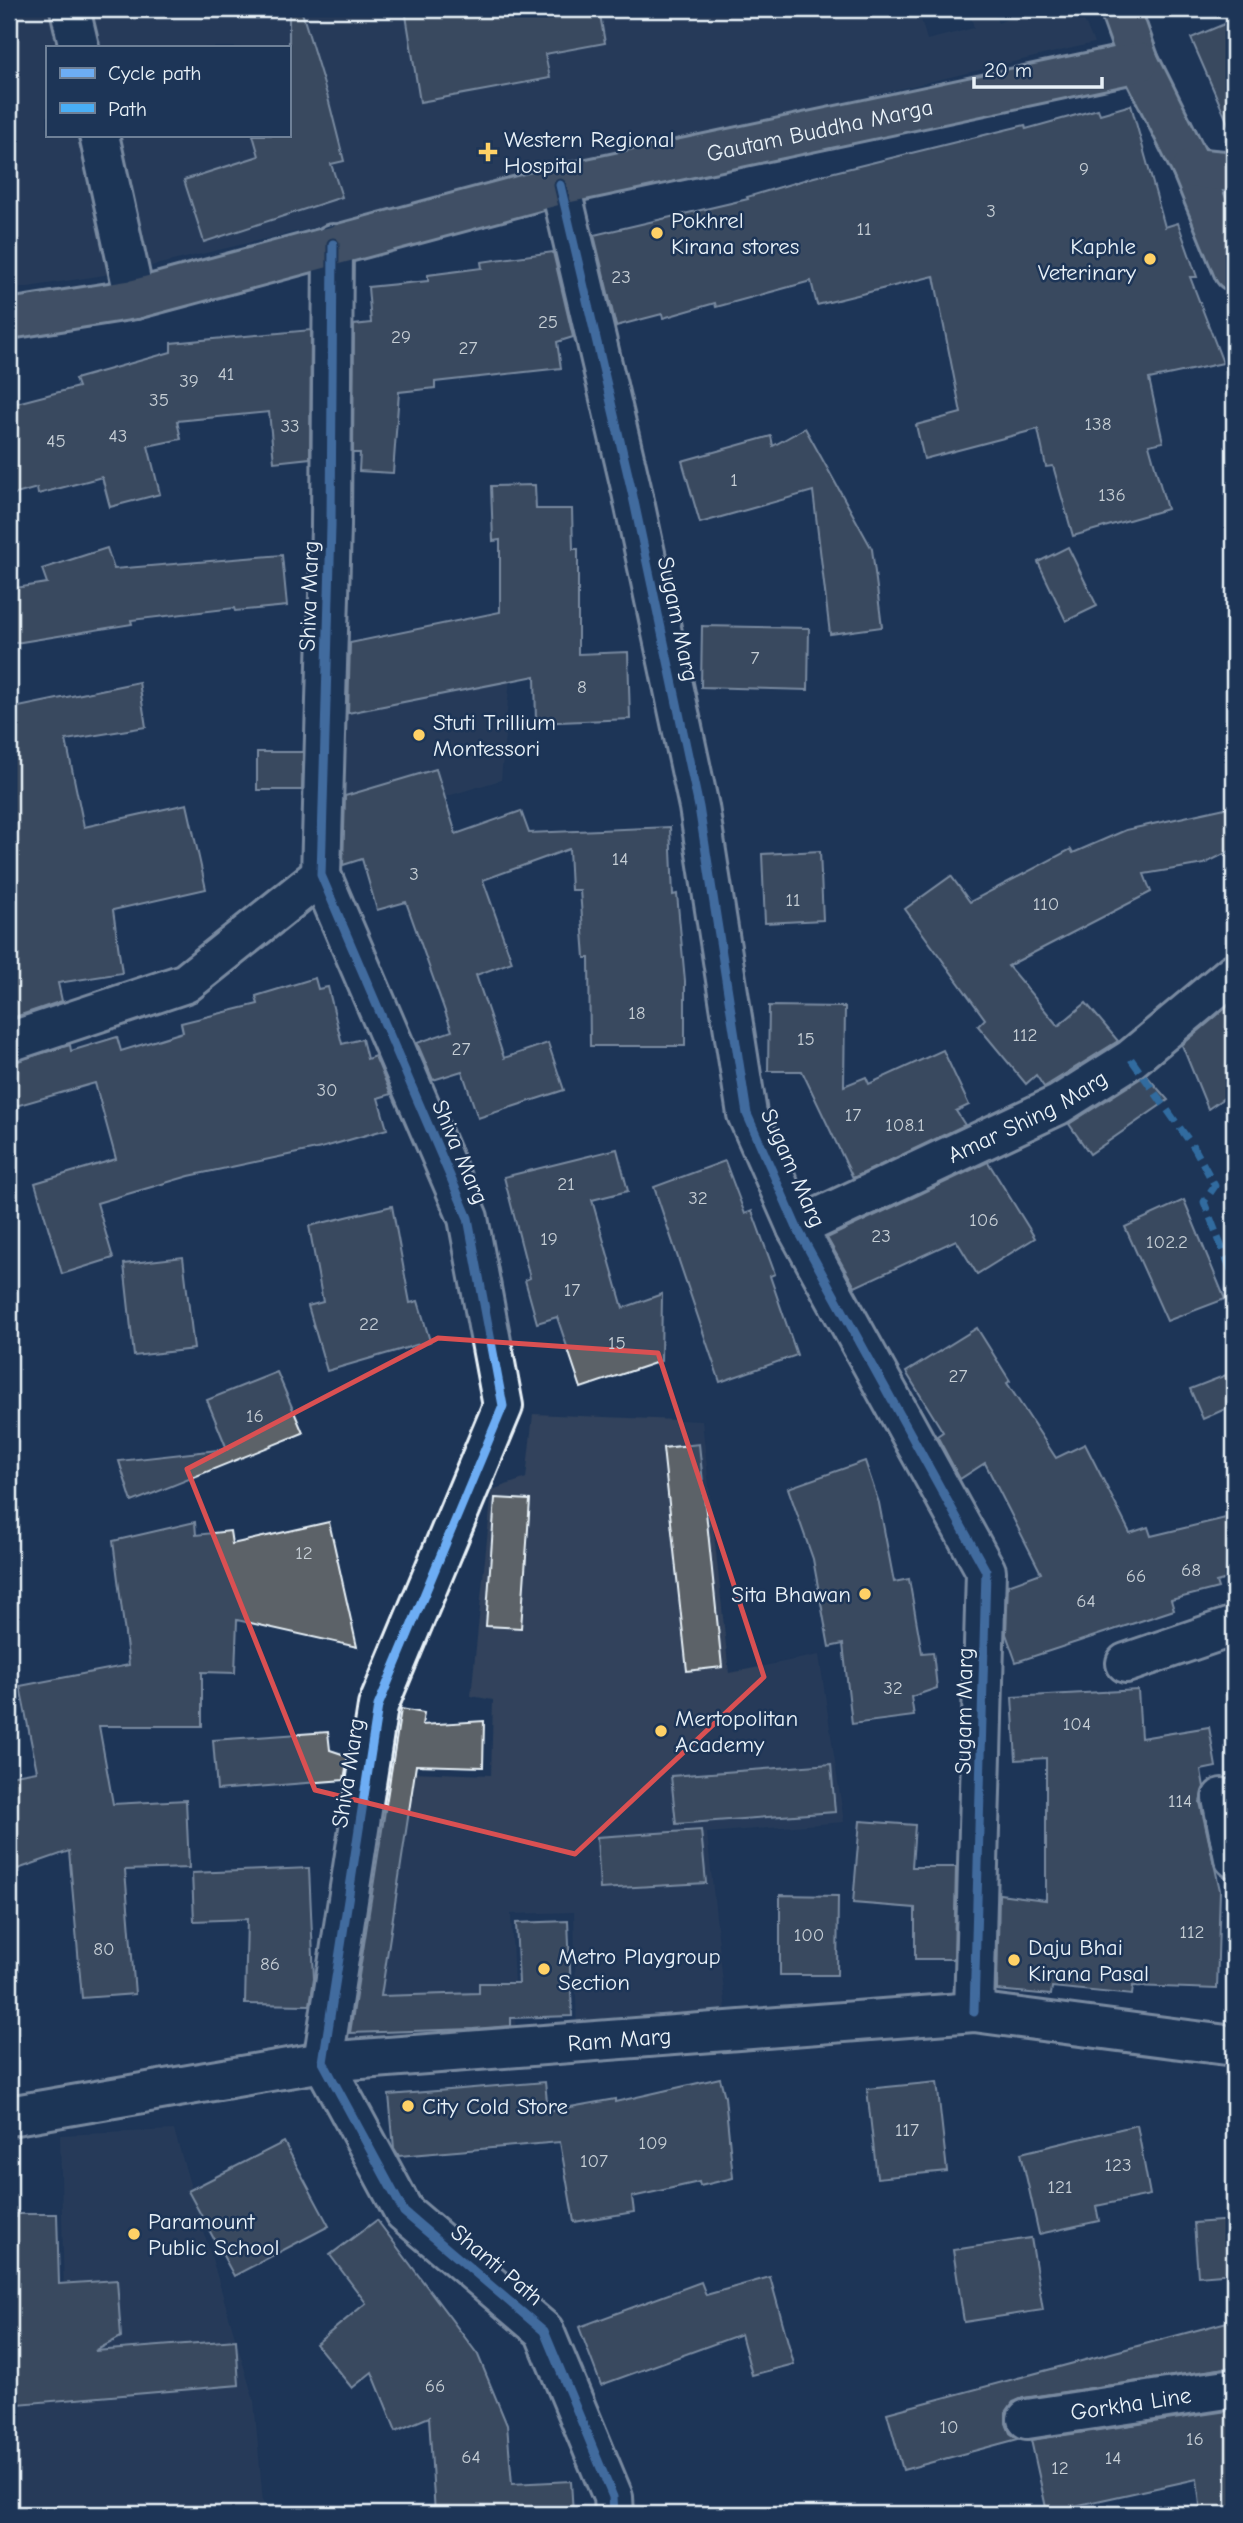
<svg xmlns="http://www.w3.org/2000/svg" width="1243" height="2523" viewBox="0 0 1243 2523" font-family="'Comic Neue',sans-serif">
  <rect width="100%" height="100%" fill="#1d3557"/>
  <filter id="ink" filterUnits="userSpaceOnUse"><feTurbulence type="fractalNoise" baseFrequency=".0143" numOctaves="2"/><feDisplacementMap in="SourceGraphic" scale="14" xChannelSelector="R" yChannelSelector="G"/><feConvolveMatrix kernelMatrix="1 2 1 2 8 2 1 2 1" color-interpolation-filters="sRGB"/></filter>
  <g filter="url(#ink)">
    <!-- built -->
    <g fill="#30425c" fill-rule="evenodd">
      <path d="M 9,9 L 405,9 L 421,102 L 469,94 L 455,9 L 496,9 L 511,86 L 550,78 L 536,9 L 555,9 L 552,9 L 559,51 L 605,43 L 599,9 L 918,9 L 927,40 L 974,28 L 969,9 L 992,9 L 998,23 L 1034,9 L 1079,9 L 1094,43 L 130,271 L 9,290 ZM 309,39 L 321,81 L 289,90 L 289,108 L 328,99 L 303,149 L 260,160 L 253,135 L 47,135 L 47,47 L 281,47 ZM 249,159 L 269,221 L 204,242 L 184,181 Z"/>
      <path d="M 399,658 L 510,677 L 501,780 L 374,818 L 331,825 L 329,673 Z"/>
      <path d="M 533,1414 L 702,1421 L 729,1673 L 819,1655 L 844,1822 L 707,1833 L 728,2029 L 577,2036 L 574,1912 L 511,1914 L 516,2037 L 331,2043 L 379,1763 L 413,1772 L 491,1775 L 493,1700 L 471,1696 L 492,1490 L 526,1478 Z"/>
      <path d="M 174,2130 L 254,2401 L 264,2514 L 9,2514 L 9,2335 L 65,2333 L 60,2135 Z"/>
    </g>
    <!-- building -->
    <g fill="#5c6267" stroke="#e8f1f8" stroke-width="2">
      <path d="M 289,9 L 301,9 L 328,98 L 344,161 L 331,164 L 342,197 L 204,242 L 184,180 L 259,156 L 253,135 L 289,135 Z"/>
      <path d="M 405,9 L 599,9 L 605,43 L 545,54 L 550,78 L 420,102 Z"/>
      <path d="M 1234,20 L 1234,137 L 1191,38 Z"/>
      <path d="M 1131,105 L 1165,227 L 1178,223 L 1197,277 L 1190,277 L 1223,363 L 1149,379 L 1163,442 L 1149,445 L 1167,509 L 1073,536 L 1053,466 L 1046,467 L 1038,429 L 924,459 L 916,425 L 961,413 L 934,276 L 817,305 L 811,281 L 716,307 L 715,303 L 663,318 L 662,314 L 616,326 L 594,235 L 748,199 L 747,197 L 814,177 L 1025,125 L 1026,129 L 1098,109 L 1100,114 Z"/>
      <path d="M 553,252 L 573,337 L 557,342 L 561,368 L 435,382 L 435,388 L 399,392 L 393,473 L 359,471 L 360,453 L 353,453 L 354,325 L 371,323 L 368,287 L 428,281 L 428,275 L 482,268 L 481,262 Z"/>
      <path d="M 311,330 L 310,458 L 274,462 L 269,412 L 177,421 L 181,439 L 148,446 L 160,494 L 110,507 L 102,477 L 38,494 L 37,488 L 9,496 L 9,405 L 78,387 L 75,379 L 171,352 L 171,343 Z"/>
      <path d="M 805,428 L 872,549 L 882,627 L 830,634 L 813,491 L 700,523 L 682,461 L 771,436 L 773,446 Z"/>
      <path d="M 535,485 L 536,509 L 572,509 L 573,549 L 578,549 L 578,654 L 628,652 L 630,719 L 536,723 L 535,676 L 348,713 L 350,643 L 500,612 L 500,540 L 493,541 L 491,486 Z"/>
      <path d="M 1068,547 L 1097,606 L 1066,621 L 1038,562 Z"/>
      <path d="M 107,548 L 114,569 L 282,555 L 287,606 L 235,611 L 234,608 L 131,620 L 132,624 L 9,644 L 9,589 L 47,583 L 42,569 Z"/>
      <path d="M 702,626 L 809,628 L 808,690 L 701,687 Z"/>
      <path d="M 139,682 L 146,727 L 66,740 L 84,827 L 187,804 L 206,889 L 113,910 L 122,973 L 58,983 L 62,1001 L 9,1019 L 9,709 Z"/>
      <path d="M 257,752 L 303,752 L 302,790 L 257,790 Z"/>
      <path d="M 436,769 L 456,834 L 521,811 L 529,833 L 670,827 L 673,895 L 677,894 L 685,981 L 685,1046 L 590,1046 L 589,958 L 585,958 L 580,890 L 571,890 L 569,849 L 483,880 L 512,962 L 476,975 L 504,1058 L 548,1043 L 564,1090 L 478,1118 L 462,1071 L 433,1080 L 417,1043 L 452,1031 L 406,902 L 377,910 L 362,859 L 343,865 L 345,796 Z"/>
      <path d="M 1234,806 L 1234,849 L 1204,864 L 1144,874 L 1151,892 L 1008,966 L 1058,1026 L 1086,1003 L 1118,1041 L 1044,1087 L 1036,1075 L 1026,1084 L 978,1026 L 985,1019 L 905,909 L 951,876 L 970,902 L 1071,849 L 1073,853 L 1126,830 Z"/>
      <path d="M 820,851 L 823,920 L 765,923 L 762,854 Z"/>
      <path d="M 315,978 L 318,989 L 328,987 L 342,1044 L 362,1039 L 367,1059 L 375,1056 L 391,1094 L 378,1098 L 387,1129 L 321,1148 L 189,1176 L 97,1203 L 113,1258 L 62,1274 L 35,1183 L 116,1159 L 95,1083 L 9,1108 L 9,1063 L 70,1045 L 71,1051 L 117,1037 L 121,1051 L 183,1032 L 181,1023 L 258,1004 L 256,996 Z"/>
      <path d="M 1234,1001 L 1234,1091 L 1208,1109 L 1182,1045 Z"/>
      <path d="M 769,1006 L 845,1007 L 844,1086 L 866,1077 L 869,1084 L 943,1050 L 969,1105 L 956,1111 L 965,1125 L 853,1178 L 802,1071 L 768,1071 Z"/>
      <path d="M 1146,1075 L 1168,1100 L 1090,1154 L 1069,1124 Z"/>
      <path d="M 617,1149 L 628,1191 L 592,1200 L 623,1308 L 662,1294 L 661,1361 L 581,1388 L 557,1317 L 537,1323 L 525,1280 L 530,1278 L 504,1177 Z"/>
      <path d="M 725,1161 L 745,1214 L 752,1211 L 775,1274 L 770,1276 L 797,1355 L 720,1382 L 654,1187 Z"/>
      <path d="M 988,1162 L 1035,1238 L 977,1274 L 956,1240 L 855,1287 L 827,1238 Z"/>
      <path d="M 1184,1200 L 1225,1299 L 1167,1321 L 1125,1227 Z"/>
      <path d="M 392,1206 L 410,1303 L 418,1301 L 430,1341 L 327,1371 L 308,1306 L 323,1302 L 309,1226 Z"/>
      <path d="M 183,1257 L 194,1349 L 134,1356 L 124,1264 Z"/>
      <path d="M 977,1328 L 1010,1381 L 1007,1383 L 1056,1458 L 1085,1444 L 1130,1533 L 1148,1527 L 1151,1536 L 1234,1516 L 1234,1577 L 1216,1582 L 1218,1588 L 1171,1600 L 1174,1610 L 1016,1662 L 1006,1634 L 1008,1585 L 1041,1573 L 985,1463 L 960,1479 L 937,1436 L 943,1432 L 906,1372 Z"/>
      <path d="M 277,1372 L 303,1433 L 132,1502 L 119,1461 L 227,1449 L 207,1400 Z"/>
      <path d="M 1234,1372 L 1234,1405 L 1203,1419 L 1190,1389 Z"/>
      <path d="M 699,1444 L 722,1667 L 687,1671 L 663,1448 Z"/>
      <path d="M 865,1461 L 879,1503 L 894,1582 L 909,1579 L 922,1653 L 933,1652 L 937,1688 L 911,1697 L 914,1716 L 852,1724 L 843,1644 L 829,1647 L 813,1559 L 788,1488 Z"/>
      <path d="M 495,1498 L 530,1500 L 521,1628 L 486,1626 Z"/>
      <path d="M 195,1522 L 196,1535 L 230,1531 L 232,1544 L 329,1522 L 357,1647 L 237,1620 L 235,1673 L 202,1672 L 202,1726 L 99,1726 L 113,1804 L 186,1800 L 189,1868 L 125,1870 L 135,1994 L 82,1998 L 69,1851 L 9,1872 L 9,1776 L 37,1771 L 20,1686 L 129,1665 L 113,1541 Z"/>
      <path d="M 1138,1690 L 1141,1738 L 1209,1727 L 1216,1767 L 1201,1770 L 1204,1787 L 1200,1802 L 1220,1890 L 1217,1989 L 1133,1986 L 1132,1995 L 1052,1987 L 1051,1995 L 997,1990 L 999,1894 L 1046,1900 L 1046,1758 L 1016,1760 L 1012,1697 Z"/>
      <path d="M 401,1709 L 424,1713 L 422,1725 L 484,1721 L 483,1767 L 416,1765 L 381,1996 L 479,1993 L 479,1983 L 519,1983 L 516,1923 L 568,1921 L 572,2016 L 511,2018 L 511,2026 L 473,2029 L 350,2033 Z"/>
      <path d="M 328,1732 L 330,1750 L 348,1756 L 344,1780 L 217,1790 L 213,1740 Z"/>
      <path d="M 831,1764 L 835,1812 L 676,1824 L 671,1776 Z"/>
      <path d="M 860,1821 L 915,1825 L 912,1867 L 956,1867 L 954,1959 L 915,1959 L 915,1908 L 853,1903 Z"/>
      <path d="M 701,1830 L 706,1883 L 600,1889 L 597,1837 Z"/>
      <path d="M 309,1868 L 314,1979 L 310,2005 L 245,2004 L 247,1919 L 194,1921 L 192,1873 Z"/>
      <path d="M 780,1895 L 838,1896 L 837,1975 L 780,1975 Z"/>
      <path d="M 720,2078 L 725,2097 L 733,2178 L 700,2186 L 699,2182 L 632,2197 L 634,2212 L 574,2222 L 560,2142 L 399,2156 L 394,2148 L 389,2095 L 545,2082 L 548,2111 L 615,2099 L 615,2102 Z"/>
      <path d="M 937,2082 L 947,2171 L 877,2178 L 867,2089 Z"/>
      <path d="M 1137,2125 L 1150,2195 L 1096,2206 L 1099,2221 L 1039,2234 L 1021,2153 Z"/>
      <path d="M 284,2142 L 329,2226 L 234,2276 L 188,2191 Z"/>
      <path d="M 17,2214 L 57,2214 L 59,2284 L 117,2280 L 121,2337 L 95,2351 L 236,2340 L 239,2385 L 18,2404 L 9,2293 L 9,2217 L 17,2217 Z"/>
      <path d="M 377,2220 L 478,2355 L 507,2425 L 512,2484 L 571,2481 L 573,2514 L 435,2514 L 429,2417 L 396,2431 L 372,2372 L 352,2388 L 316,2344 L 366,2303 L 330,2255 Z"/>
      <path d="M 1234,2220 L 1234,2273 L 1198,2276 L 1194,2223 Z"/>
      <path d="M 1031,2238 L 1043,2310 L 964,2322 L 953,2250 Z"/>
      <path d="M 770,2277 L 794,2364 L 752,2375 L 741,2334 L 601,2385 L 579,2327 L 701,2282 L 706,2295 Z"/>
      <path d="M 1227,2322 L 1234,2367 L 1023,2398 L 1013,2402 L 1006,2412 L 1006,2423 L 1010,2433 L 1018,2439 L 903,2470 L 887,2413 Z"/>
      <path d="M 1234,2410 L 1234,2514 L 1201,2514 L 1197,2479 L 1047,2512 L 1031,2440 Z"/>
    </g>
    <g fill="none" stroke-linecap="round" stroke-linejoin="round">
      <!-- minor casing -->
      <g stroke="#e8f1f8" stroke-width="44">
        <g id="minor">
          <path d="M 70,9 L 79,47"/>
          <path d="M 99,135 L 135,299"/>
          <path d="M 560,185 L 632,492 L 699,807 L 747,1114 L 797,1228 L 986,1571 L 974,2012"/>
          <path d="M 333,244 L 331,526 L 321,875 L 468,1218 L 503,1406 L 378,1706 L 323,2062 L 404,2212 L 544,2331 L 613,2497 L 614,2514"/>
          <path d="M 9,1042 L 186,983 L 321,875"/>
          <path id="s1" d="M 797,1228 L 1058,1105 L 1131,1059 L 1234,973"/>
          <path d="M 1126,1663 L 1234,1626"/>
          <path d="M 1222,1798 L 1234,1858"/>
          <path id="s2" d="M 9,2116 L 323,2062 L 974,2012 L 1234,2046"/>
          <path id="s3" d="M 1027,2419 L 1234,2388"/>
        </g>
      </g>
      <!-- major casing -->
      <g stroke="#e8f1f8" stroke-width="44">
        <g id="major">
          <path d="M 1120,9 L 1139,62 L 1192,168 L 1234,271"/>
          <path d="M 1192,168 L 1234,172"/>
          <path id="s4" d="M 9,319 L 135,299 L 560,185 L 1139,62"/>
        </g>
      </g>
      <!-- minor -->
      <use href="#minor" stroke="#1d3557" stroke-width="38"/>
      <!-- major -->
      <use href="#major" stroke="#6a7074" stroke-width="38"/>
      <!-- quiet -->
      <path stroke="#49aef6" stroke-width="7" stroke-dasharray="14 7" stroke-linecap="butt" d="M 1131,1059 L 1195,1149 L 1215,1186 L 1204,1202 L 1234,1278"/>
      <!-- cycleway casing -->
      <g stroke="#1d3557" stroke-width="13">
        <g id="cycleway">
          <path d="M 560,185 L 632,492 L 699,807 L 747,1114 L 797,1228 L 986,1571 L 974,2012"/>
          <path d="M 333,244 L 331,526 L 321,875 L 468,1218 L 503,1406 L 378,1706 L 323,2062 L 404,2212 L 544,2331 L 613,2497 L 614,2514"/>
        </g>
      </g>
      <!-- cycleway -->
      <use href="#cycleway" stroke="#6dadf4" stroke-width="9"/>
    </g>
  </g>
  <!-- marked area -->
  <path d="M0 0H1243V2523H0ZM 438,1338 L 658,1353 L 764,1677 L 575,1854 L 315,1790 L 187,1469 Z" fill="#1d3557" fill-opacity=".55" fill-rule="evenodd"/>
  <path fill="none" stroke="#da5052" stroke-width="5" stroke-linejoin="round" d="M 438,1338 L 658,1353 L 764,1677 L 575,1854 L 315,1790 L 187,1469 Z"/>
  <!-- markers -->
  <g fill="#ffd166" stroke="#1d3557" stroke-width="2.5">
    <path d="M484.5 141.5h7v7h7v7h-7v7h-7v-7h-7v-7h7z"/>
    <circle cx="657" cy="233" r="7"/>
    <circle cx="1150" cy="259" r="7"/>
    <circle cx="419" cy="735" r="7"/>
    <circle cx="865" cy="1594" r="7"/>
    <circle cx="661" cy="1731" r="7"/>
    <circle cx="1014" cy="1960" r="7"/>
    <circle cx="544" cy="1969" r="7"/>
    <circle cx="408" cy="2106" r="7"/>
    <circle cx="134" cy="2234" r="7"/>
  </g>
  <g text-anchor="middle" dominant-baseline="central" stroke-width="5" stroke-linejoin="round" paint-order="stroke">
    <!-- number labels -->
    <g font-size="19" fill="#c5cdd4">
      <text x="1084" y="169">9</text>
      <text x="991" y="211">3</text>
      <text x="864" y="229">11</text>
      <text x="621" y="277">23</text>
      <text x="548" y="322">25</text>
      <text x="401" y="337">29</text>
      <text x="468" y="348">27</text>
      <text x="226" y="374">41</text>
      <text x="189" y="381">39</text>
      <text x="159" y="400">35</text>
      <text x="1098" y="424">138</text>
      <text x="290" y="426">33</text>
      <text x="118" y="436">43</text>
      <text x="56" y="441">45</text>
      <text x="734" y="480">1</text>
      <text x="1112" y="495">136</text>
      <text x="755" y="658">7</text>
      <text x="582" y="687">8</text>
      <text x="620" y="859">14</text>
      <text x="414" y="874">3</text>
      <text x="793" y="900">11</text>
      <text x="1046" y="904">110</text>
      <text x="637" y="1013">18</text>
      <text x="1025" y="1035">112</text>
      <text x="806" y="1039">15</text>
      <text x="461" y="1049">27</text>
      <text x="327" y="1090">30</text>
      <text x="853" y="1115">17</text>
      <text x="905" y="1125">108.1</text>
      <text x="566" y="1184">21</text>
      <text x="698" y="1198">32</text>
      <text x="984" y="1220">106</text>
      <text x="881" y="1236">23</text>
      <text x="549" y="1239">19</text>
      <text x="1167" y="1242">102.2</text>
      <text x="572" y="1290">17</text>
      <text x="369" y="1324">22</text>
      <text x="617" y="1343">15</text>
      <text x="958" y="1376">27</text>
      <text x="255" y="1416">16</text>
      <text x="304" y="1553">12</text>
      <text x="1191" y="1570">68</text>
      <text x="1136" y="1576">66</text>
      <text x="1086" y="1601">64</text>
      <text x="893" y="1688">32</text>
      <text x="1077" y="1724">104</text>
      <text x="1180" y="1801">114</text>
      <text x="1192" y="1932">112</text>
      <text x="809" y="1935">100</text>
      <text x="104" y="1949">80</text>
      <text x="270" y="1964">86</text>
      <text x="907" y="2130">117</text>
      <text x="653" y="2143">109</text>
      <text x="594" y="2161">107</text>
      <text x="1118" y="2165">123</text>
      <text x="1060" y="2187">121</text>
      <text x="435" y="2386">66</text>
      <text x="949" y="2427">10</text>
      <text x="1195" y="2439">16</text>
      <text x="471" y="2457">64</text>
      <text x="1113" y="2458">14</text>
      <text x="1060" y="2468">12</text>
    </g>
    <!-- street labels -->
    <g font-size="23" fill="#e8f1f8" stroke="#1d3557">
      <text stroke="none"><textPath href="#s4" startOffset="833">Gautam Buddha Marga</textPath></text>
      <text transform="translate(309 596) rotate(-88)">Shiva Marg</text>
      <text transform="translate(678 619) rotate(78)">Sugam Marg</text>
      <text stroke="none"><textPath href="#s1" startOffset="256">Amar Shing Marg</textPath></text>
      <text transform="translate(460 1152) rotate(67)">Shiva Marg</text>
      <text transform="translate(793 1168) rotate(66)">Sugam Marg</text>
      <text transform="translate(964 1711) rotate(-89)">Sugam Marg</text>
      <text transform="translate(348 1773) rotate(-81)">Shiva Marg</text>
      <text stroke="none"><textPath href="#s2" startOffset="616">Ram Marg</textPath></text>
      <text transform="translate(497 2265) rotate(40)">Shanti Path</text>
      <text stroke="none"><textPath href="#s3" startOffset="105">Gorkha Line</textPath></text>
    </g>
    <!-- poi labels -->
    <g font-size="23" fill="#e8f1f8" stroke="#1d3557" text-anchor="start">
      <text x="504" y="139">Western Regional<tspan x="504" dy="26">Hospital</tspan></text>
      <text x="671" y="220">Pokhrel<tspan x="671" dy="26">Kirana stores</tspan></text>
      <text x="1136" y="246" text-anchor="end">Kaphle<tspan x="1136" dy="26">Veterinary</tspan></text>
      <text x="433" y="722">Stuti Trillium<tspan x="433" dy="26">Montessori</tspan></text>
      <text x="851" y="1594" text-anchor="end">Sita Bhawan</text>
      <text x="675" y="1718">Mertopolitan<tspan x="675" dy="26">Academy</tspan></text>
      <text x="1028" y="1947">Daju Bhai<tspan x="1028" dy="26">Kirana Pasal</tspan></text>
      <text x="558" y="1956">Metro Playgroup<tspan x="558" dy="26">Section</tspan></text>
      <text x="422" y="2106">City Cold Store</text>
      <text x="148" y="2221">Paramount<tspan x="148" dy="26">Public School</tspan></text>
    </g>
  </g>
  <!-- margin -->
  <rect width="1243" height="2523" fill="none" stroke="#1d3557" stroke-width="35"/>
  <rect x="18" y="18" width="1208" height="2488" fill="none" stroke="#e8f1f8" stroke-width="2.5" filter="url(#ink)"/>
  <!-- legend -->
  <rect x="46" y="46" width="245" height="91" fill="#1d3557" stroke="#6e8097" stroke-width="2"/>
  <rect x="60" y="68" width="35" height="10" fill="#6dadf4" stroke="#6e8097" stroke-width="2"/>
  <text x="108" y="80" font-size="21" fill="#e8f1f8">Cycle path</text>
  <rect x="60" y="103" width="35" height="10" fill="#49aef6" stroke="#6e8097" stroke-width="2"/>
  <text x="108" y="116" font-size="21" fill="#e8f1f8">Path</text>
  <!-- scale -->
  <path d="M974 77v10h128v-10" fill="none" stroke="#e8f1f8" stroke-width="3.5"/>
  <text x="984" y="77" font-size="21" fill="#e8f1f8" stroke="#1d3557" stroke-width="5" paint-order="stroke">20 m</text>
</svg>
